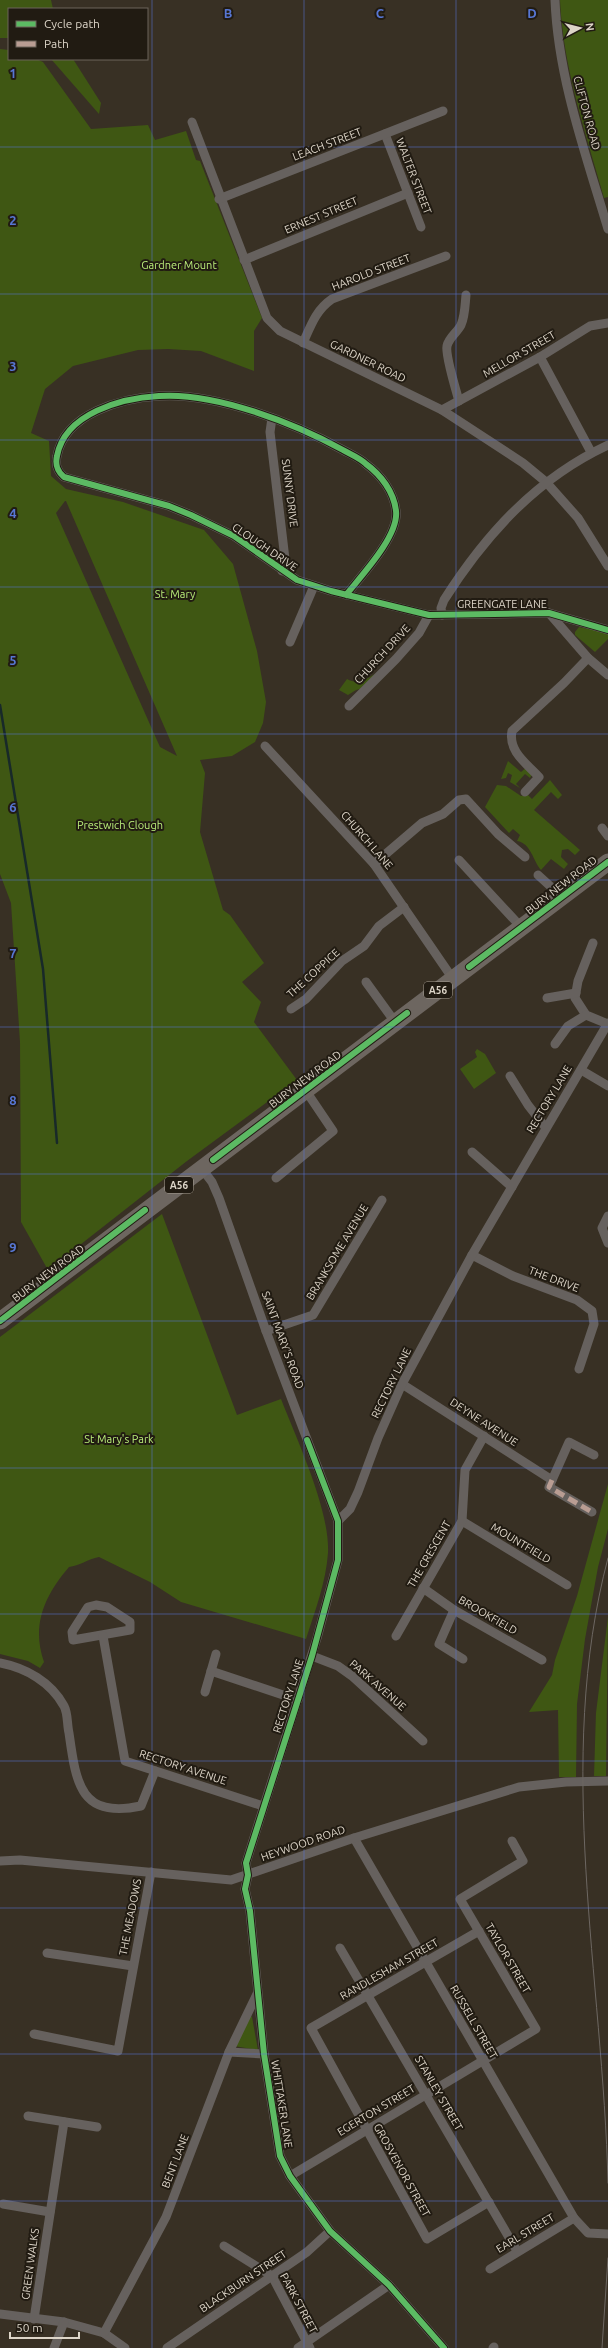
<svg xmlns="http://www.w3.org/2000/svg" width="608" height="2348" viewBox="0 0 608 2348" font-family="Ubuntu,sans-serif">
  <rect width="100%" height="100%" fill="#383024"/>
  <!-- green -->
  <g fill="#3f5713" fill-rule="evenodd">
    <path d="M 0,0 L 51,0 L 53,9 L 9,9 L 9,38 L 0,38 Z"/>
    <path d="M 560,0 L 608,0 L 608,197 L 604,198 C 586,133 563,68 560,0 Z"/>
    <path d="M 0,49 L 9,50 L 9,59 L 36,59 L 43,62 L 91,129 L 148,125 L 155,140 L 186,131 L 196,160 L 200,161 L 262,318 L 254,331 L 254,371 L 201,351 L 168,349 L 138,350 L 73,366 L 45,389 L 31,433 L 49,441 L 51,476 L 66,489 L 123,502 L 204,530 L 233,564 L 257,651 L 266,702 L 263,723 L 255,742 L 232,756 L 200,760 L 205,773 L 200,832 L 223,910 L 230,915 L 264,963 L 242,982 L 261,1002 L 254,1022 L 297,1080 L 187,1161 L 48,1270 L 21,1222 L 20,1042 L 11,903 L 0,874 ZM 65,501 L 66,501 L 177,756 L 160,747 L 56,513 Z"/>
    <path d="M 51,59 L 73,59 L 101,103 L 99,114 Z"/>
    <path d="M 579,627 L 608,633 L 608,639 L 595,652 L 575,635 L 575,632 Z"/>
    <path d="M 378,672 L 360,689 L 356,690 L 348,695 L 339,690 L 347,679 C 359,686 368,678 378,672 Z"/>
    <path d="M 508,761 L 521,772 L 527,767 L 532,774 L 530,778 L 525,774 L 516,784 L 520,788 L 510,782 L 512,775 L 508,773 L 506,778 L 501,779 Z"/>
    <path d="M 550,780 L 562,795 L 558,799 L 551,792 L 534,810 L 580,850 L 575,855 L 568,849 L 562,850 L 561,857 L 568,864 L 564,869 L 551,859 L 541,870 C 533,861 531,843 517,841 L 520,835 L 513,829 L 509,833 L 485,807 L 497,785 L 506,786 L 521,796 L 527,794 L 532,799 Z"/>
    <path d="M 477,1049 L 485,1054 L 496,1073 L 474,1089 L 460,1069 L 477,1057 L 475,1052 Z"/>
    <path d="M 162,1214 L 237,1415 L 281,1399 C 297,1440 330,1510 328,1553 C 326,1582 315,1611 306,1639 L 181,1602 L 150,1582 L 99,1557 C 88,1559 79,1566 69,1567 C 45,1595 31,1625 44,1662 L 40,1668 L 28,1661 L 0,1654 L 0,1337 Z"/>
    <path d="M 608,1484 L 608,1529 L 598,1567 L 585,1639 L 577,1704 L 576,1777 L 559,1777 L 558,1710 L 529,1712 L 552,1675 L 555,1660 L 577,1596 Z"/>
    <path d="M 608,1617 L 606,1776 L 594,1776 L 596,1713 Z"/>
    <path d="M 250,2015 L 252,2017 L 258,2050 L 234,2046 Z"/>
  </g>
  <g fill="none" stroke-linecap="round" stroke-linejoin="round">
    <!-- stream -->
    <path stroke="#182929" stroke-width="2.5" d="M 0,705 L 43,969 L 57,1143"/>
    <!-- street -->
    <g stroke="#66615e" stroke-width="9">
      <path d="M 555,0 C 558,78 586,155 608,229"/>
      <path d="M 192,122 L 267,318 L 280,331 L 442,410 L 523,463 L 546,482 L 578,518 L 608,566"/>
      <path d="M 385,134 L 421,227"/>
      <path d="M 219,199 L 443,111"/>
      <path d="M 244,260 L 408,193"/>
      <path d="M 303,343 C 311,325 316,310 332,299 L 446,256"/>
      <path d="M 540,357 L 591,452"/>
      <path d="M 459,401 C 456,390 445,355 447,346 C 449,337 457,333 461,325 C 465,316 465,305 466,295"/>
      <path d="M 442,410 L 540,357 L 590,326 L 608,323"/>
      <path d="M 272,418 L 270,432 L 285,559 L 282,571"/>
      <path d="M 346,595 C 361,576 399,536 396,511 C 394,492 381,475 366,464 C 360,458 350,454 343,450 C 294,423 215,392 159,396 C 122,398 65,413 57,456 C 55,465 57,471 64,477 L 169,506 L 191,515 L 234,536 L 297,580 L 331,591 L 429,615 L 549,613 L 608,630"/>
      <path d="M 549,613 L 588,658 L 608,675"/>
      <path d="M 442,615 L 441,608 L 444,600 C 486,534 537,478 608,445"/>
      <path d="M 290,642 L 314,586"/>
      <path d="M 349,706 L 396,659 L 419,633 L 429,615"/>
      <path d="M 265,746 L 374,864 L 453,979"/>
      <path d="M 525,792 L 539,777 C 526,763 508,751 512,731 L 564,683 L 588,658"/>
      <path d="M 602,828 L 608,836"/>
      <path d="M 459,860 L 522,928"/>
      <path d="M 374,864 L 422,823 L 443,814 L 459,800 L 466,799 L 498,834 L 525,857"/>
      <path d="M 538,875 L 561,896"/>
      <path d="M 593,943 L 578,981 L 575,998 L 586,1015 L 608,1024"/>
      <path d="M 366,982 L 395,1022"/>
      <path d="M 547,998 L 576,993"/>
      <path d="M 291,1009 L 306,999 L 342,961 L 364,946 L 379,926 L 404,907"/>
      <path d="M 555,1044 L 568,1026 L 586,1015"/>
      <path d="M 581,1070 L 608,1086"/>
      <path d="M 510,1076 L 528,1105 L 546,1128"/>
      <path d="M 472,1152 L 512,1187"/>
      <path d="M 202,1169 L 212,1182 L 219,1198 L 266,1331 L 338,1521 L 338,1560 L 317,1638 L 246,1863 L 248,1875 L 245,1889 L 250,1911 L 264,2054 L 280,2156 L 290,2176 L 330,2231 L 389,2285 L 444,2348"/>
      <path d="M 276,1178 L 333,1131 L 306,1091"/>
      <path d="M 608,1216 L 602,1228 L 608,1243"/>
      <path d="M 472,1255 L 513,1276 L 577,1300 L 592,1311 L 594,1324 L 579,1369"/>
      <path d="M 266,1331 L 313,1315 L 382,1200"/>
      <path d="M 402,1384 L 552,1480"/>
      <path d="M 592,1512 L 549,1487 L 569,1442 L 594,1455"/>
      <path d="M 338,1521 L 350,1509 L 358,1492 L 378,1438 L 402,1384 L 472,1255 L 608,1023"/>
      <path d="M 462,1521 L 567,1585"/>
      <path d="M 423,1588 L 454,1610 L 542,1660"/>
      <path d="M 96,1605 L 107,1607 L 130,1622 L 130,1630 L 73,1640 L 72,1632 L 88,1607 Z"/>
      <path d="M 454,1610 L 439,1644 L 463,1659"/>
      <path d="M 103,1636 L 125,1761 L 263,1806"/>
      <path d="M 396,1636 L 462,1521 L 465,1470 L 484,1436"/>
      <path d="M 312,1656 L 338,1666 L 352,1676 L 423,1741"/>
      <path d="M 0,1663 C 26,1668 51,1682 64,1706 C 68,1713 67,1725 69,1733 C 76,1783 80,1819 141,1806 L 155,1771"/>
      <path d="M 211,1671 L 298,1700"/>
      <path d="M 205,1692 L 216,1654"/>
      <path d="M 354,1838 L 574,2218 L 588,2233 L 608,2234"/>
      <path d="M 0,1861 L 20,1860 L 231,1880 L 354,1838 L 519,1787 L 566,1782 L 608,1781"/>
      <path d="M 479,1931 L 311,2028 L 427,2239 L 489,2202"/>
      <path d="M 340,1948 L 517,2251"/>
      <path d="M 47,1953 L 133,1966"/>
      <path d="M 34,2034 L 118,2051 L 151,1872"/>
      <path d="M 229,2052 L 264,2054"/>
      <path d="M 28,2116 L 97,2127"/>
      <path d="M 290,2176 L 536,2029 L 460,1899 L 523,1861 L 512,1841"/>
      <path d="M 3,2204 L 50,2212"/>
      <path d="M 224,2246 L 272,2276 L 310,2348"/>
      <path d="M 490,2269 L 574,2218"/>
      <path d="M 0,2314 L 64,2322 L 104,2333 L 125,2348"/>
      <path d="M 34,2319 L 64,2122"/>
      <path d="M 104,2333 L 166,2217 L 229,2052 L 257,1994"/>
      <path d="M 54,2348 L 64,2322"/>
      <path d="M 167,2348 L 307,2252 L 330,2231"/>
      <path d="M 298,2348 L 389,2285"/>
      <path d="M 493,2348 L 494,2347"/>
    </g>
    <!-- highway -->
    <path stroke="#6d6660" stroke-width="17" d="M 0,1321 L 608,862"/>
    <!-- tram -->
    <g stroke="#6d6762" stroke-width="1">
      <path d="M 608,1558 C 554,1762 603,1977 608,2183"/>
      <path d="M 602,2348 L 608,2258"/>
    </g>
    <!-- quiet -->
    <path stroke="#b99d93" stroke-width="5" stroke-dasharray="10 5" stroke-linecap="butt" d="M 552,1480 L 549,1487 L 592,1512"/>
    <!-- cycleway casing -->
    <g stroke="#211b12" stroke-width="8">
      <g id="cycleway">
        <path d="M 346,595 C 361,576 399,536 396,511 C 394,492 381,475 366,464 C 360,458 350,454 343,450 C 294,423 215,392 159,396 C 122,398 65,413 57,456 C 55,465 57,471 64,477 L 169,506 L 191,515 L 234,536 L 297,580 L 331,591 L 429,615 L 549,613 L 608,630"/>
        <path d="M 469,967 L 608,862"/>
        <path d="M 213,1160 L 407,1013"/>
        <path d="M 0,1321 L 145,1210"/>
        <path d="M 307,1440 L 338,1521 L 338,1560 L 312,1656 L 246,1863 L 248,1875 L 245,1889 L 250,1911 L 264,2054 L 280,2156 L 290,2176 L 330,2231 L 389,2285 L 444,2348"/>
      </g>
    </g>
    <!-- cycleway -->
    <use href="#cycleway" stroke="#5cba63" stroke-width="6"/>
  </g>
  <!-- grid -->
  <path fill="none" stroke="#5776d3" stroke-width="1" stroke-opacity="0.55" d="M 152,0 L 152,2348M 304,0 L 304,2348M 456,0 L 456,2348M 0,147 L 608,147M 0,294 L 608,294M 0,440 L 608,440M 0,587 L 608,587M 0,734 L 608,734M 0,880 L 608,880M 0,1027 L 608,1027M 0,1174 L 608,1174M 0,1321 L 608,1321M 0,1468 L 608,1468M 0,1614 L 608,1614M 0,1761 L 608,1761M 0,1908 L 608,1908M 0,2054 L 608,2054M 0,2201 L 608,2201"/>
  <g text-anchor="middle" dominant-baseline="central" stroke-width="4" stroke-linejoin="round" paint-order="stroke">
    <!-- shield labels -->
    <g fill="#211b12" stroke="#a59d91" stroke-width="1">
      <rect x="424" y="982" width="28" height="16" rx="3"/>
      <rect x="165" y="1177" width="28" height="16" rx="3"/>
    </g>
    <g font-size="10" font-weight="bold" fill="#ddd5c8">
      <text x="438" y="990">A56</text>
      <text x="179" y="1185">A56</text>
    </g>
    <!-- street labels -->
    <g font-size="11" fill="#ddd5c8" stroke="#211b12">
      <text transform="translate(587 113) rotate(75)">CLIFTON ROAD</text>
      <text transform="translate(327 144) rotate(-21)">LEACH STREET</text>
      <text transform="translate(414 176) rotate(69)">WALTER STREET</text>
      <text transform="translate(321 215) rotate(-23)">ERNEST STREET</text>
      <text transform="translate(371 272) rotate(-21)">HAROLD STREET</text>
      <text transform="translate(519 354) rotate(-30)">MELLOR STREET</text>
      <text transform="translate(368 361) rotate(26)">GARDNER ROAD</text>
      <text transform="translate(290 493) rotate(83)">SUNNY DRIVE</text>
      <text transform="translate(265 547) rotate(34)">CLOUGH DRIVE</text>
      <text x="502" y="604">GREENGATE LANE</text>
      <text transform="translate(382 654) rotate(-47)">CHURCH DRIVE</text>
      <text transform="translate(367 840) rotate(49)">CHURCH LANE</text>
      <text transform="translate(561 885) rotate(-38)">BURY NEW ROAD</text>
      <text transform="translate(313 973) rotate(-42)">THE COPPICE</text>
      <text transform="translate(305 1079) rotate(-37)">BURY NEW ROAD</text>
      <text transform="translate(549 1099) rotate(-59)">RECTORY LANE</text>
      <text transform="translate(337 1252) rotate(-59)">BRANKSOME AVENUE</text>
      <text transform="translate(48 1273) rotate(-37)">BURY NEW ROAD</text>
      <text transform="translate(554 1279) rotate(21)">THE DRIVE</text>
      <text transform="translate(283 1340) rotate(70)">SAINT MARY'S ROAD</text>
      <text transform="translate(391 1383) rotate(-64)">RECTORY LANE</text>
      <text transform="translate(484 1422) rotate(33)">DEYNE AVENUE</text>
      <text transform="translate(521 1543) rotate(31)">MOUNTFIELD</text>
      <text transform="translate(429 1554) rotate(-60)">THE CRESCENT</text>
      <text transform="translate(488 1615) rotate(30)">BROOKFIELD</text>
      <text transform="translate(378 1685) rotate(41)">PARK AVENUE</text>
      <text transform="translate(288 1696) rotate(-72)">RECTORY LANE</text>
      <text transform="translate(183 1767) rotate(18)">RECTORY AVENUE</text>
      <text transform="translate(303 1843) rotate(-19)">HEYWOOD ROAD</text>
      <text transform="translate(130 1917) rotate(-79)">THE MEADOWS</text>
      <text transform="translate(508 1958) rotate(60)">TAYLOR STREET</text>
      <text transform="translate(389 1969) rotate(-30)">RANDLESHAM STREET</text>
      <text transform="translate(474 2022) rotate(60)">RUSSELL STREET</text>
      <text transform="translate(439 2093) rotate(60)">STANLEY STREET</text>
      <text transform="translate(282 2104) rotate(81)">WHITTAKER LANE</text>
      <text transform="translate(376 2110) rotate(-31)">EGERTON STREET</text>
      <text transform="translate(175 2161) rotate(-69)">BENT LANE</text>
      <text transform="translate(402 2170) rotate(61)">GROSVENOR STREET</text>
      <text transform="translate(525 2233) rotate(-31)">EARL STREET</text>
      <text transform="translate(30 2264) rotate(-82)">GREEN WALKS</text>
      <text transform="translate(243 2281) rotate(-34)">BLACKBURN STREET</text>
      <text transform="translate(299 2303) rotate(62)">PARK STREET</text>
    </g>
    <!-- park labels -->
    <g font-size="11" fill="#baee7a" stroke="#211b12">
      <text x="179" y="265">Gardner Mount</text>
      <text x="175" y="594">St. Mary</text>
      <text x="120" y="825">Prestwich Clough</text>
      <text x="119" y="1439">St Mary's Park</text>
    </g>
  </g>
  <g font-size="13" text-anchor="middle" font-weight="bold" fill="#5776d3" stroke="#211b12" stroke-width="4" stroke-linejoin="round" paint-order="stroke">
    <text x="228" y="18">B</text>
    <text x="380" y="18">C</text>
    <text x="532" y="18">D</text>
    <text x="13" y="78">1</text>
    <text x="13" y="225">2</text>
    <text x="13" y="371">3</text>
    <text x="13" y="518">4</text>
    <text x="13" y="665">5</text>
    <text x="13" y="812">6</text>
    <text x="13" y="958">7</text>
    <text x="13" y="1105">8</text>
    <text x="13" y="1252">9</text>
  </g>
  <!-- legend -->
  <rect x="8" y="8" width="140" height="52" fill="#211b12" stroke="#6c655b"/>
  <rect x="16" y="21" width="20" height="6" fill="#5cba63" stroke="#6c655b"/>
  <text x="44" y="28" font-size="12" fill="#ddd5c8">Cycle path</text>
  <rect x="16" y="41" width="20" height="6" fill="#b99d93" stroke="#6c655b"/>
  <text x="44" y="48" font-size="12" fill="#ddd5c8">Path</text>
  <!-- north arrow -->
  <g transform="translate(580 28) rotate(83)" stroke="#211b12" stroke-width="3" paint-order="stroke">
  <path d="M0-3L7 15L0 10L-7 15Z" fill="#ddd5c8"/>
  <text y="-6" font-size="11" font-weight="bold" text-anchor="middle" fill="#ddd5c8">N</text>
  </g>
  <!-- scale -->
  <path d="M10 2332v6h69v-6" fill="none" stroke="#ddd5c8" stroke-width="2"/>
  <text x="16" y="2332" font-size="12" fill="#ddd5c8" stroke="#211b12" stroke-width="3" paint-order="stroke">50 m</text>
</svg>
